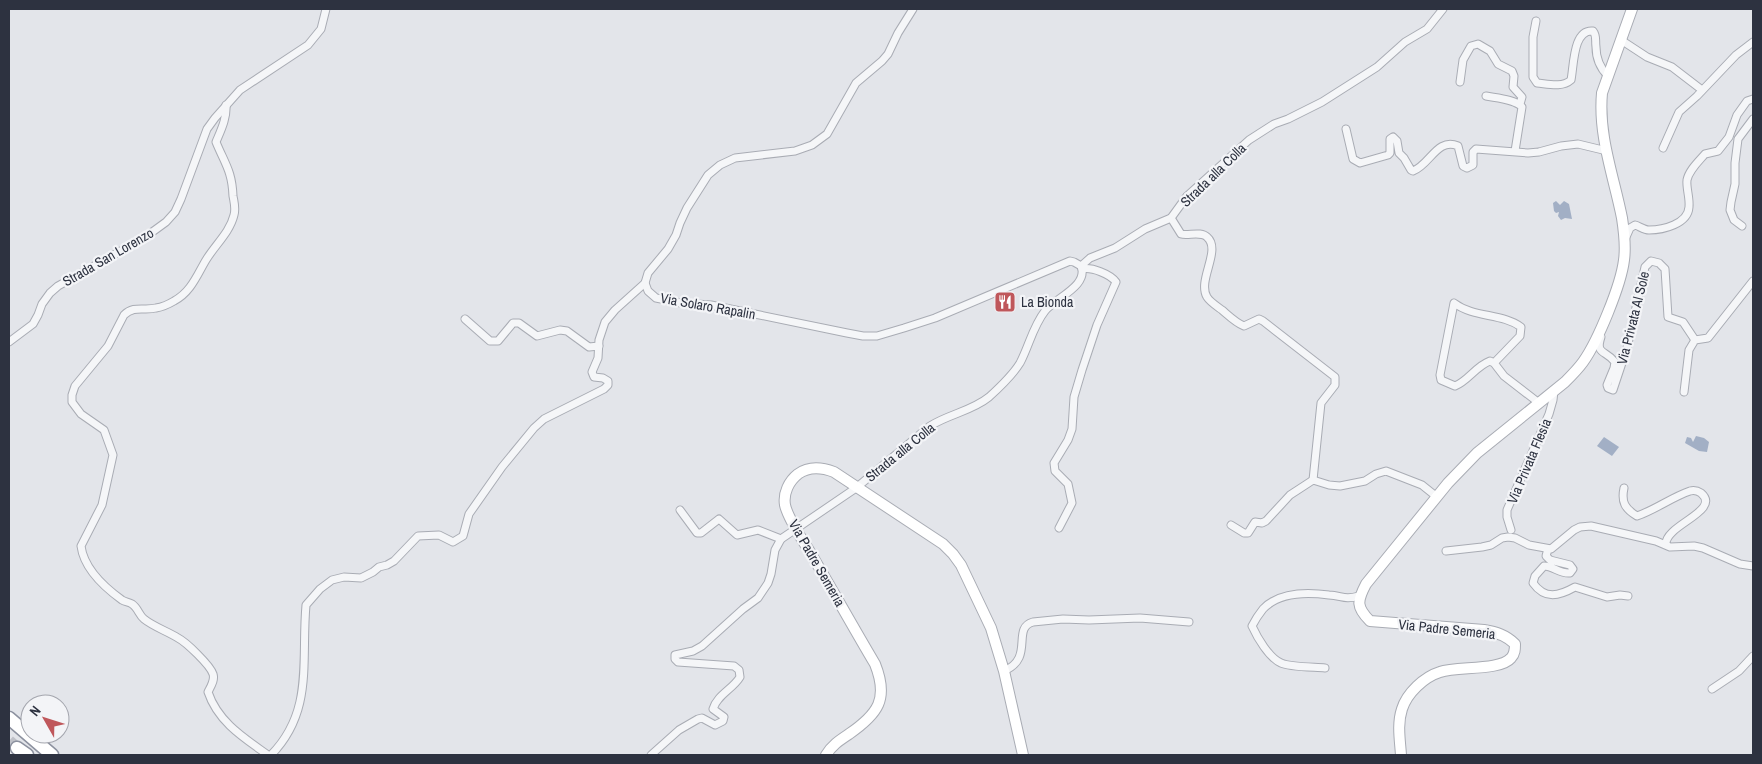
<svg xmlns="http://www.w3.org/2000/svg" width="1762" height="764" viewBox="0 0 1762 764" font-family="'Archivo Narrow',sans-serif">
  <rect width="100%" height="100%" fill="#e3e5ea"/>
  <!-- water -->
  <g fill="#a2afc5">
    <path d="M 1556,201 L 1560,205 L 1564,201 L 1569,204 L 1572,219 L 1565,218 L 1561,220 L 1558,216 L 1559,212 L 1556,213 L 1554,211 L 1553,203 Z"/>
    <path d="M 1696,436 L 1704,438 L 1709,442 L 1707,452 L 1699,451 L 1685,443 L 1687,437 L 1691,438 L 1693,442 Z"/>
    <path d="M 1604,437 L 1619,447 L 1612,456 L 1597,446 Z"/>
  </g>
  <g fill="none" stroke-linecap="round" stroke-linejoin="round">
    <!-- highway-tunnel -->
    <path stroke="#bfc1c8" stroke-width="12" stroke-dasharray="12 6" stroke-linecap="butt" d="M 9,741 L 17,748"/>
    <!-- street casing -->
    <g stroke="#a9acb4" stroke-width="9">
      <g id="street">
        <path d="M 913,9 L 898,33 L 888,54 L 882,61 L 856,83 L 827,134 L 812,145 L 795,151 L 735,158 L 720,165 L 708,175 L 687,208 L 680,223 L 676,235 L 668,249 L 648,273 L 645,283 L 648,291 L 656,298 L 681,303 L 711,305 L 847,333 L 863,336 L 877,336 L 904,328 L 935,318 L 1070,261 L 1074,262 L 1081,266"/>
        <path d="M 1536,21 L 1533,37 L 1533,77 L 1537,83 C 1548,84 1562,88 1571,80 C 1574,65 1573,29 1593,31 C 1597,36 1595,40 1596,47 C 1596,59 1600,68 1608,76"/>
        <path d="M 1621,40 L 1647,57 L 1672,67 L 1702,90"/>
        <path d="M 1460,82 L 1463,60 L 1471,46 L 1478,44 L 1490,51 L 1498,64 L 1512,71 L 1514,76 L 1513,87 L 1522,97 L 1520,104"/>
        <path d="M 1486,96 C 1496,98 1515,99 1522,107 L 1515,151"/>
        <path d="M 226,105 C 227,118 221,130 216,142 C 225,164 232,171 233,196 C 234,202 236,208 234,215 C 230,232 215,245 206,260 C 197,275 191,292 174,301 C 169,304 162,307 156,308 C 144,311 134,305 124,315 L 108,346 L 75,386 L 72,395 L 72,402 L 81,414 L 104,430 L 113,455 L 102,505 L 81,546 C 84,569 104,587 122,600 C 125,602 129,602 132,604 C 138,608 139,615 144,619 C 154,627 167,631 178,638 C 186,642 210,665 213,674 C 215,680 211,686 208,692 C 218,722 244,738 268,755"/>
        <path d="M 1346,129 L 1353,159 L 1360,163 L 1388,155 L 1390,153 L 1390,139 L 1393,137 L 1397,141 L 1399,153 L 1404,158 L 1411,170 L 1413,171 C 1430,165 1437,137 1458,146 L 1463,166 L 1467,168 L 1473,165 L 1473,152 L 1476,149 L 1528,153 L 1539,152 L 1561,146 L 1578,144 L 1607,151"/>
        <path d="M 1663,148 L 1679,112 L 1697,96 L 1736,55 L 1753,42"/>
        <path d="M 1171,218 L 1181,234 C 1188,236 1201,231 1207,237 C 1222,250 1197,280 1207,297 C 1210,302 1218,307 1222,310 C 1229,316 1236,323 1244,326 L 1259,319 L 1263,321 L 1335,377 L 1335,385 L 1321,403 L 1313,480"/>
        <path d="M 1742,226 L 1734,220 L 1730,210 L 1731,202 L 1735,184 L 1735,163 L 1738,139 L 1753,119"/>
        <path d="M 1626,237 L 1630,228 L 1635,225 C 1639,226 1644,230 1649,230 C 1663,230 1688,224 1689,207 C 1690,198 1686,188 1687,180 C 1689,170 1699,161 1705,154 L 1718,151 L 1729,137 L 1737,115 L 1747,101 L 1753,99"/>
        <path d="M 1081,266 L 1090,258 L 1115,248 L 1145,229 L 1171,218 L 1187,196 L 1249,140 L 1274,124 L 1288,119 L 1322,102 L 1377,67 L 1405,42 L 1427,29 L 1443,9"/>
        <path d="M 465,319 L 490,341 L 498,341 L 513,323 L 519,323 L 537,336 L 560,330 L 567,331 L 589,347 L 599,346"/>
        <path d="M 1601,337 C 1595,355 1606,350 1615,362 L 1614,368 L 1607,385 L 1608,388 L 1613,390 L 1627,348 L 1645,267 L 1651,261 L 1659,263 L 1665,269 L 1668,317 L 1683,322 L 1695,340"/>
        <path d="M 9,342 L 33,324 L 38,315 L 42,304 L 50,293 L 58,286 L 144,238 L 166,222 L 175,212 L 181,199 L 207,129 L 215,118 L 240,90 L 308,45 L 321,29 L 326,9"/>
        <path d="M 1494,363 L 1520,336 L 1521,327 C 1502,313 1474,318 1454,303 L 1440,375 L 1441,380 L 1455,386 C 1468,381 1476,366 1490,361 L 1494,363 L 1504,376 L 1539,403"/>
        <path d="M 1684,392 L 1689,350 L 1695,340 L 1708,338 L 1753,281"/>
        <path d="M 1624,488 C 1621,502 1625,509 1637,516 C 1655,510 1672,497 1690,491 C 1694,490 1698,491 1701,493 C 1722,511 1665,525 1666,544"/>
        <path d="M 680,510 L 697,533 L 701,533 L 719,519 L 737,535 L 758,530 L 781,539"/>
        <path d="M 1231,525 L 1244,533 L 1248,533 L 1255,522 L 1262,523 L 1266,521 L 1290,495 L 1313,480 L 1329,485 L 1340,486 L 1365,481 L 1376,474 L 1386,471 L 1422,485 L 1437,497"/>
        <path d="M 1059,528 L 1072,503 L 1068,484 L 1055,471 L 1054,463 L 1068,440 L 1072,429 L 1074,397 L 1082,370 L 1097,325 L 1116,282 C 1110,274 1092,267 1082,269"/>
        <path d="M 1511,530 L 1507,517 L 1507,510 L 1549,414 L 1553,400 L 1554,391"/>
        <path d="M 1548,549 L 1546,556 L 1550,560 L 1570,565 L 1573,569 L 1570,573 C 1560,574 1553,566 1544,566 L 1535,576 L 1533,583 C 1545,600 1559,596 1575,587 L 1607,597 L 1620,595 L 1628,596"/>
        <path d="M 1446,551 L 1482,547 L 1491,545 L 1502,538 L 1508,537 L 1515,538 L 1529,545 L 1551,549 L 1574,530 L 1580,527 L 1591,526 L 1656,541 L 1670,547 L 1694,546 L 1703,548 L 1740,564 L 1753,566"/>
        <path d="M 1325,668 C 1314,667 1289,667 1281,663 C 1269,658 1257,637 1252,626 C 1255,620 1259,614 1263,609 C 1279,592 1307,592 1329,595 C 1343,596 1344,600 1359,596"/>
        <path d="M 1004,671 C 1035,658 1011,628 1033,622 L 1063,619 L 1089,620 L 1140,618 L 1189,622"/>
        <path d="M 1712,689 L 1739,671 L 1753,656"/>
        <path d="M 271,755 C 314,711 301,661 306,605 L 320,589 L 332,580 L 344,577 L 361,578 L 373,572 L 379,567 L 387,565 L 394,561 L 418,536 L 439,535 L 453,542 L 463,536 L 469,514 L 502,467 L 534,428 L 544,419 L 604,389 L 608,385 L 608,381 L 603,378 L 594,377 L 592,372 L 598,358 L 599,340 L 605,322 L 615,310 L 645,283"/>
        <path d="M 651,755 L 679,730 L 698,719 L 702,718 L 715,725 L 723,721 L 724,717 L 713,709 C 717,695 733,689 740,677 L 739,670 L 734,666 L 678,662 L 675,659 L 675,655 L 693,651 L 702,646 L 743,609 L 758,598 L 768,583 L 771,574 L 775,550 L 781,539 L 856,488 L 930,426 C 949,414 972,411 989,397 C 1000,387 1012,376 1020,363 C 1029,346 1033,326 1045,311 C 1055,298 1089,286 1081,266"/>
      </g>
    </g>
    <!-- secondary casing -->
    <g stroke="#a9acb4" stroke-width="12">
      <g id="secondary">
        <path d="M 826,755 C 832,745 840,740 849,734 C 878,714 889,699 875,664 C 853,627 832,589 810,552 C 802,539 788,519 785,505 C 783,493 789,481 798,474 C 809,466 821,467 834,472 L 943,544 L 953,554 L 961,565 L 991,628 L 1004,671 L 1023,755"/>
        <path d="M 1401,755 C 1400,740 1397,724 1402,709 C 1407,693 1424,677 1440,672 C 1457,666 1500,671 1511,658 C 1515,654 1515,649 1515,644 C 1506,635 1496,632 1484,630 L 1370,621 C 1356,607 1357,601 1366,584 L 1448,483 L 1477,453 L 1565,382 C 1571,376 1578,369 1583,362 C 1598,341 1621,285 1624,260 C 1626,246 1624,231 1622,218 C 1614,177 1598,136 1602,93 L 1632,9"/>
      </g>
    </g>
    <!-- highway casing -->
    <g stroke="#8c919f" stroke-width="15">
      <g id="highway">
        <path d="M 9,718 L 52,755"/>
        <path d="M 17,748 L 27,755"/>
      </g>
    </g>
    <!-- street -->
    <use href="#street" stroke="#f5f6f8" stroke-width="7"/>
    <!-- secondary -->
    <use href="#secondary" stroke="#fff" stroke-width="10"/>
    <!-- highway -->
    <use href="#highway" stroke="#fff" stroke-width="12"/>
  </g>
  <!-- icons -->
  <defs>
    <g id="restaurant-square" transform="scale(1.125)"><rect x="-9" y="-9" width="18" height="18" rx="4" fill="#bf575b" stroke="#f3f4f7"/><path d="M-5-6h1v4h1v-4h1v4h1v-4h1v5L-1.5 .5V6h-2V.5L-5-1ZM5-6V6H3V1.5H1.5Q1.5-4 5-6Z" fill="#fff"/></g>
  </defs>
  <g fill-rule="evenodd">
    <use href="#restaurant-square" x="1005" y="302"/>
  </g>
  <g text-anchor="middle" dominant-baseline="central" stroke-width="4.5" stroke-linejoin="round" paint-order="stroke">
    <!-- street labels -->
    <g font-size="14" fill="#2d3240" stroke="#f3f4f7">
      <text transform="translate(1213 175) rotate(-44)">Strada alla Colla</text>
      <text transform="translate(108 257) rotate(-30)">Strada San Lorenzo</text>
      <text transform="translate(708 306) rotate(10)">Via Solaro Rapalin</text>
      <text transform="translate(1633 318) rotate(-76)">Via Privata Al Sole</text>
      <text transform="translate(900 452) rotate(-39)">Strada alla Colla</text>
      <text transform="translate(1529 461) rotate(-67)">Via Privata Flesia</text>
      <text transform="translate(817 563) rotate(60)">Via Padre Semeria</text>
      <text transform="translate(1447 629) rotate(6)">Via Padre Semeria</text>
    </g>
    <!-- poi labels -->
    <g font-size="14" fill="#2d3240" stroke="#f3f4f7" text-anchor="start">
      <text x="1021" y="302">La Bionda</text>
    </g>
  </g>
  <!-- border -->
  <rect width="1762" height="764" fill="none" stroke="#2d3240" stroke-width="20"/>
  <!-- north arrow -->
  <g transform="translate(45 719) rotate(309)"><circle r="24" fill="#f3f4f7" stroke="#a4a6ae"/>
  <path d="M0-4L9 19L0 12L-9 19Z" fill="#bf575b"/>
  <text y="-8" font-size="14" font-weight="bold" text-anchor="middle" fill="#2d3240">N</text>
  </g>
</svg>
